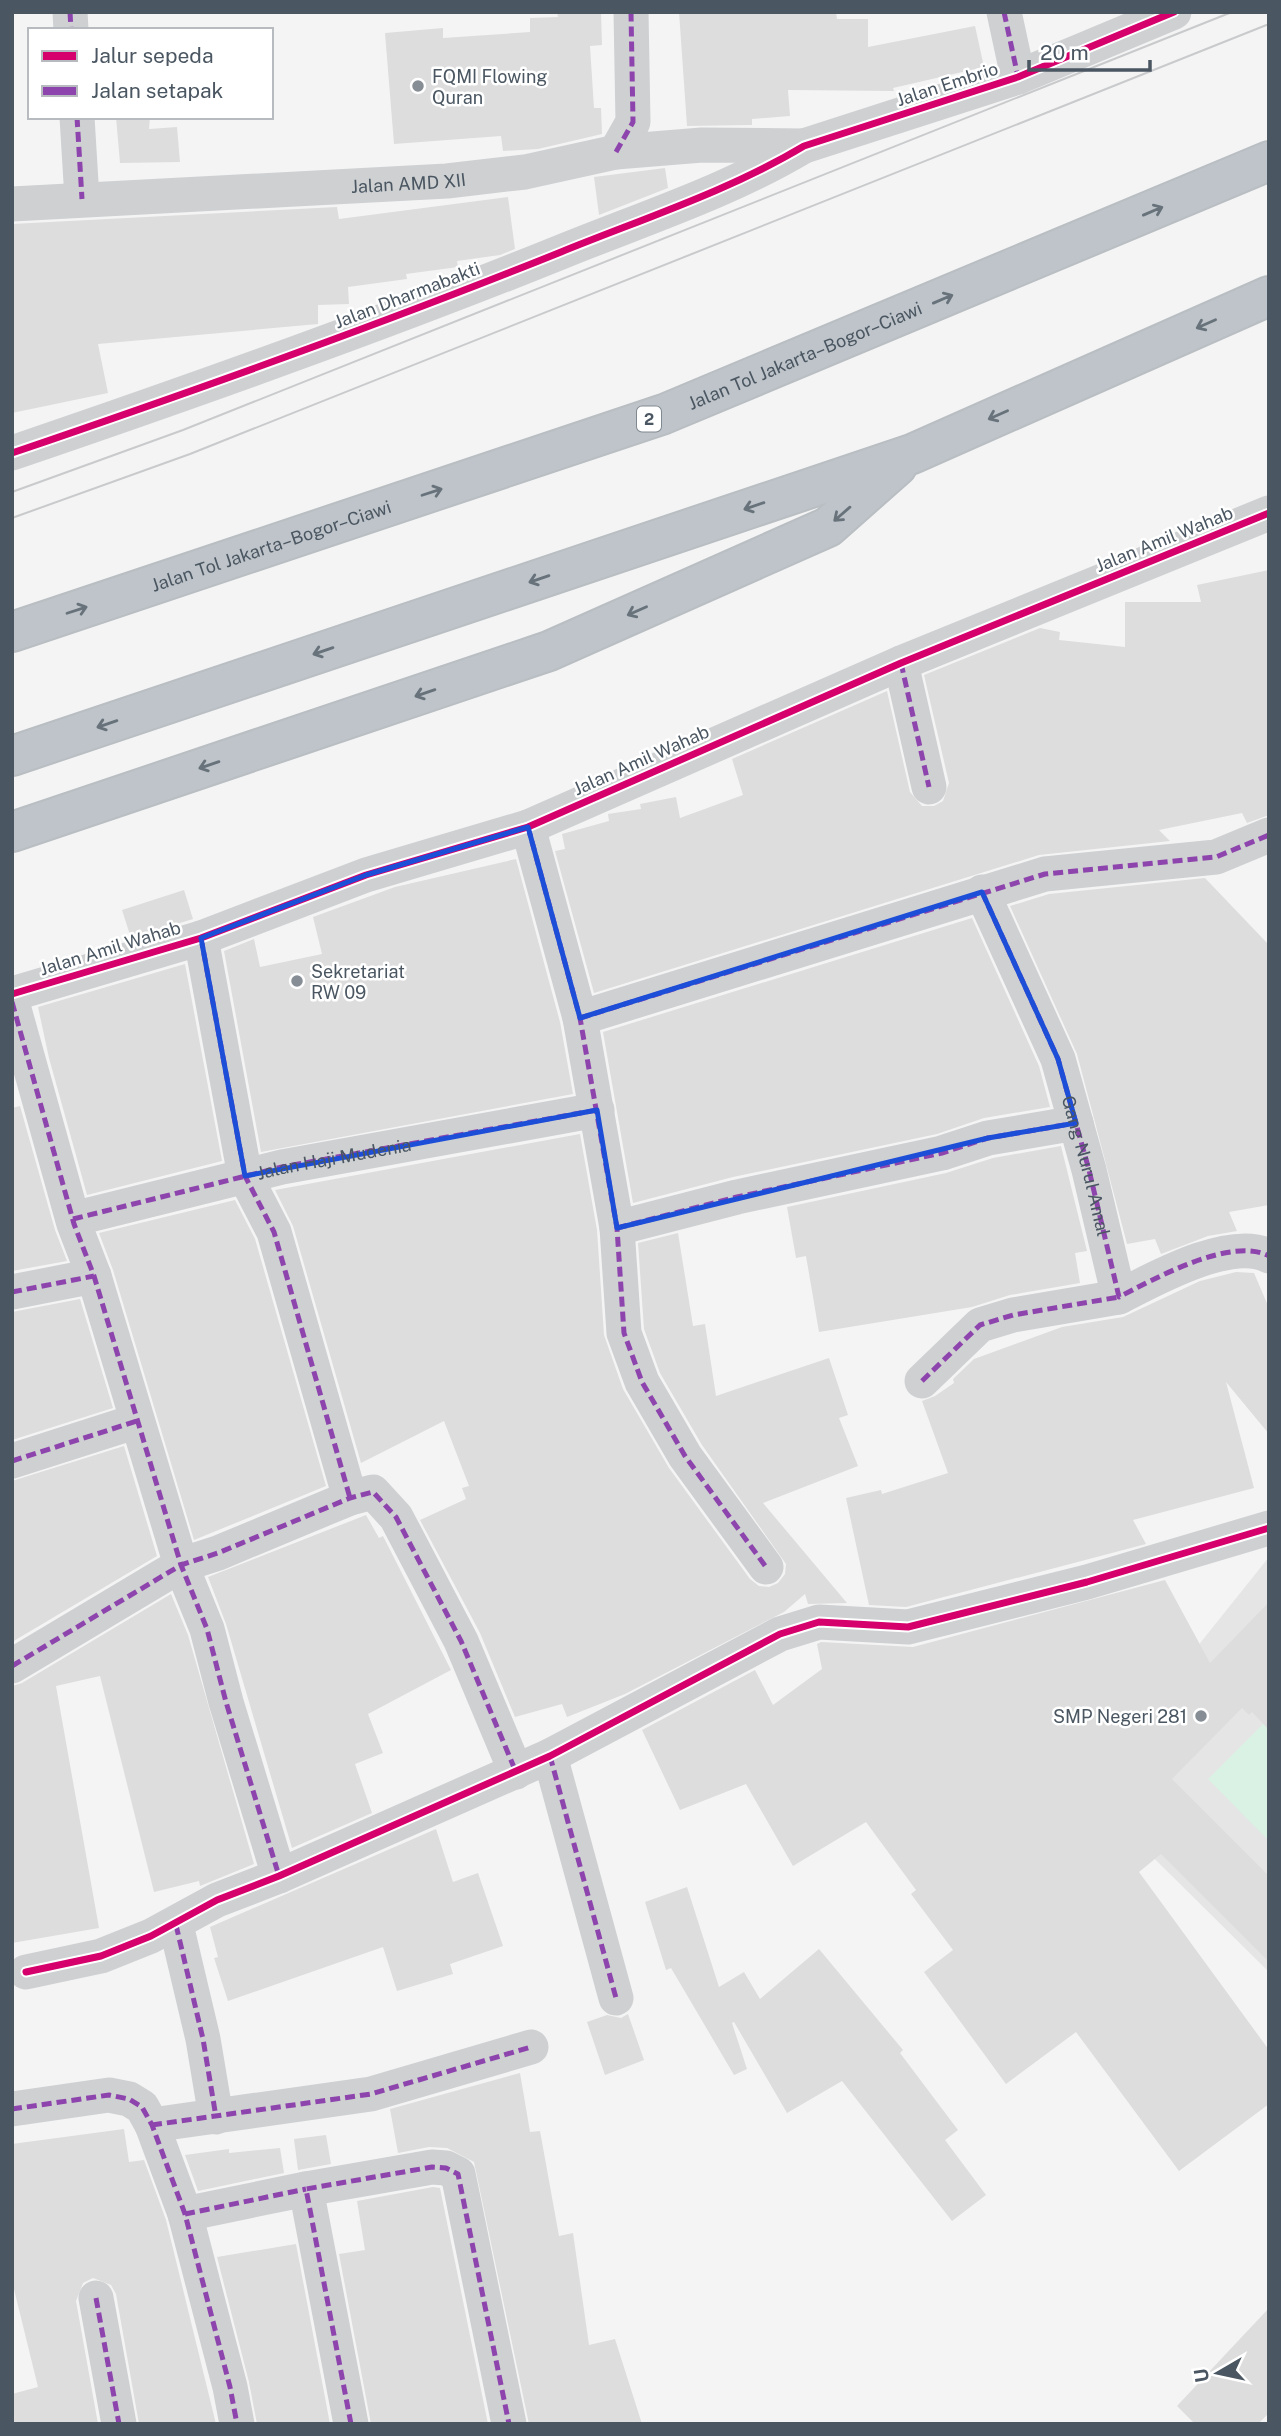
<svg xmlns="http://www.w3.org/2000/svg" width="1281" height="2436" viewBox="0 0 1281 2436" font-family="'Public Sans',sans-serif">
  <rect width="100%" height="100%" fill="#f4f4f4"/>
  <!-- education -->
  <path fill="#e6e5e6" d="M 1269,1557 L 1269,1972 L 1074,1779 L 1193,1652 Z"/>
  <!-- green -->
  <path fill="#d9f2e3" d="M 1266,1721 L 1269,1724 L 1269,1841 L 1208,1779 Z"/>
  <!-- building -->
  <g fill="#ddddde">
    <path d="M 557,12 L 601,12 L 602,45 L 590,46 L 594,108 L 601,108 L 602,134 L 538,149 L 503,151 L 501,136 L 394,144 L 385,33 L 443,28 L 443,38 L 530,32 L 530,18 L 558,17 Z"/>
    <path d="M 679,12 L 836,12 L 837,19 L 868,19 L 868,47 L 975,26 L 984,67 L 893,88 L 894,91 L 788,90 L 790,116 L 752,119 L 752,125 L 687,126 Z"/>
    <path d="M 116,117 L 150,117 L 149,129 L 177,127 L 180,162 L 120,163 Z"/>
    <path d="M 665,168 L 668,188 L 599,215 L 594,177 Z"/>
    <path d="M 508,197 L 515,249 L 500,255 L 457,261 L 458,267 L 406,274 L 407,279 L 348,287 L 349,304 L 318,305 L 318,324 L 98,344 L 108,393 L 12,413 L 12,224 L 337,207 L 339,219 Z"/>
    <path d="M 1269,570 L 1269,815 L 1247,823 L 1242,813 L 1159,830 L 1170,841 L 1039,855 L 594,993 L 555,851 L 565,849 L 562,834 L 609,821 L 608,814 L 641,809 L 640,804 L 676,797 L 680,818 L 743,795 L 732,759 L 887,691 L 910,792 L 922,806 L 934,806 L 943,801 L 949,783 L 924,675 L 1040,628 L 1060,632 L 1059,640 L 1125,647 L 1125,602 L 1201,602 L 1197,585 Z"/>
    <path d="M 516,859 L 560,1022 L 573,1094 L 261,1152 L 224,951 L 254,939 L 260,967 L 322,954 L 313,917 L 395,887 Z"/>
    <path d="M 1205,878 L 1269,945 L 1269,1205 L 1229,1212 L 1237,1231 L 1208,1236 L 1161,1254 L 1155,1239 L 1127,1244 L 1077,1054 L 1010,906 L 1049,894 Z"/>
    <path d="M 184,890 L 193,919 L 131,938 L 122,910 Z"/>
    <path d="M 972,918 L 1039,1066 L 1050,1107 L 984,1118 L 937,1134 L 733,1177 L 633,1203 L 603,1032 Z"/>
    <path d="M 185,964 L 222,1161 L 87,1195 L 49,1058 L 38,1007 Z"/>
    <path d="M 20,1106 L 55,1230 L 67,1261 L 12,1271 L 12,1108 Z"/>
    <path d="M 580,1134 L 597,1230 L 604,1335 L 623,1389 L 669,1468 L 750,1579 L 759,1586 L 769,1587 L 778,1583 L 785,1574 L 786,1564 L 702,1445 L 660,1373 L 644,1329 L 638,1243 L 678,1233 L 693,1326 L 705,1324 L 716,1396 L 829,1358 L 848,1415 L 839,1418 L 858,1466 L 763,1503 L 847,1603 L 808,1604 L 805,1594 L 784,1612 L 625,1694 L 567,1717 L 562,1704 L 515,1717 L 480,1633 L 420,1520 L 466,1499 L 462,1488 L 469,1486 L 444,1421 L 361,1463 L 293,1226 L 275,1190 Z"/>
    <path d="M 1061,1146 L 1087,1251 L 1075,1253 L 1080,1283 L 1010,1295 L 972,1307 L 819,1332 L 806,1256 L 796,1258 L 787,1207 L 946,1173 L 993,1158 Z"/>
    <path d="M 235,1200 L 255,1239 L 326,1486 L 194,1540 L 113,1270 L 99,1233 Z"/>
    <path d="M 1236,1272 L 1254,1273 L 1269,1308 L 1269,1434 L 1226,1382 L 1254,1488 L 1133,1520 L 1146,1544 L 906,1607 L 869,1605 L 846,1498 L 881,1490 L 882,1494 L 948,1473 L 922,1401 L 935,1396 L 954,1383 L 953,1379 L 974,1359 L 1062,1327 L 1123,1317 L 1200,1281 Z"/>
    <path d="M 80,1299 L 113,1408 L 12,1440 L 12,1312 Z"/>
    <path d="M 124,1446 L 157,1556 L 12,1642 L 12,1481 Z"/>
    <path d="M 366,1515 L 379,1538 L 383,1536 L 451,1670 L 368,1714 L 383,1753 L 355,1764 L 372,1813 L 292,1848 L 226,1624 L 208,1577 Z"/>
    <path d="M 1165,1580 L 1210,1663 L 1269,1602 L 1269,1730 L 1252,1712 L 1249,1715 L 1242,1708 L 1172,1779 L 1269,1876 L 1269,1962 L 1161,1854 L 1139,1872 L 1269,2050 L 1269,2104 L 1179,2171 L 1076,2032 L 1006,2084 L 924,1972 L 953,1950 L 911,1894 L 916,1890 L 866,1822 L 793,1866 L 746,1784 L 680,1810 L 642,1730 L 755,1670 L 773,1705 L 822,1669 L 817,1644 L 821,1642 L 913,1647 Z"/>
    <path d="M 171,1594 L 188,1635 L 254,1864 L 200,1886 L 199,1881 L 154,1892 L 100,1676 L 56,1686 L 99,1928 L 12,1943 L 12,1686 L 22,1683 Z"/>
    <path d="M 436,1829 L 453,1882 L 478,1873 L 503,1946 L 450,1964 L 453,1974 L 397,1991 L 383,1947 L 228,2001 L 214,1958 L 218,1957 L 210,1927 Z"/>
    <path d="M 687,1887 L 719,1987 L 744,1972 L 760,1999 L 819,1949 L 903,2050 L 900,2053 L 958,2130 L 945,2140 L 986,2195 L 952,2221 L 842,2081 L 787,2113 L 734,2022 L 732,2023 L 747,2069 L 734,2075 L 671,1968 L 666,1970 L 645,1902 Z"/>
    <path d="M 628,2014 L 644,2060 L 605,2075 L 587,2022 L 607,2015 L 621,2018 Z"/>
    <path d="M 520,2073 L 530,2132 L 540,2131 L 559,2236 L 573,2233 L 589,2345 L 615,2339 L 642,2424 L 529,2424 L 474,2162 L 447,2148 L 429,2147 L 398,2153 L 390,2109 Z"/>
    <path d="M 124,2129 L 129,2162 L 144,2160 L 166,2220 L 216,2424 L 139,2424 L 116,2294 L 111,2285 L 93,2278 L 83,2283 L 76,2301 L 98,2424 L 12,2424 L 12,2394 L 38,2387 L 12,2281 L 12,2144 Z"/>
    <path d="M 326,2135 L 331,2164 L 298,2170 L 294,2139 Z"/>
    <path d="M 280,2148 L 284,2173 L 198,2191 L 185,2155 L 229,2149 L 229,2153 Z"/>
    <path d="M 433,2187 L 440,2188 L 488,2424 L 371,2424 L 339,2254 L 365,2250 L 357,2201 Z"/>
    <path d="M 296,2244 L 330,2424 L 257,2424 L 249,2382 L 217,2257 Z"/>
    <path d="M 1269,2308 L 1269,2413 L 1258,2424 L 1195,2424 L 1177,2406 Z"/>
  </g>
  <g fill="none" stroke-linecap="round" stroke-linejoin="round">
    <!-- highway casing -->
    <g stroke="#b9bec3" stroke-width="42">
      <g id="highway">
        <path id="s3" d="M 12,632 L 664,414 L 1269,161"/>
        <path d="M 12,756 L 912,454 L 1269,296"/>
        <path d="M 12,832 L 549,651 L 828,527 L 897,466"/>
      </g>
    </g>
    <!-- street -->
    <g stroke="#ced0d2" stroke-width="35">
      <path d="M 70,12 L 71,30"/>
      <path d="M 1004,12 L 1018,77"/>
      <path d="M 77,117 L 82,199"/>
      <path d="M 616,152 L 633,122 L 631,12"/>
      <path id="s1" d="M 12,204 L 447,181 L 525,172 L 616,152 L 702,145 L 804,146"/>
      <path d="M 12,453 C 197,390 380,325 561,252 C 642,219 729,191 804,146 L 1018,77 L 1174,12"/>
      <path d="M 901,663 L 929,787"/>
      <path d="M 528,827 L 580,1018 L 617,1228 L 624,1333 L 642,1382 L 685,1456 L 766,1567"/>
      <path d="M 982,892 L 1058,1059 L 1089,1170 L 1119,1297 C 1154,1279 1231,1236 1269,1256"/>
      <path d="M 201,938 L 245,1176 L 274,1232 L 350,1498"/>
      <path d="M 12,994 L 201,938 L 366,875 L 528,827 L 901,663 L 1269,513"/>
      <path d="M 12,1002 L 74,1224 L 94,1276 L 181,1565 L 207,1629 L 226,1702 L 279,1876"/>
      <path d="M 580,1018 L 1045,874 L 1216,857 L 1269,835"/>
      <path id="s2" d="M 73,1219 L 282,1167 L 597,1110"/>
      <path d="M 617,1228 L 737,1197 L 942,1153 L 988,1138 L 1076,1123"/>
      <path d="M 12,1292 L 94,1276"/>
      <path d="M 922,1381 L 980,1325 L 1013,1315 L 1119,1297"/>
      <path d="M 12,1461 L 137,1421"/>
      <path d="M 12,1666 L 181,1565 L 218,1553 L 350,1498 L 373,1492 L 396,1517 L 461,1641 L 516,1772"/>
      <path d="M 550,1756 L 616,1998"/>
      <path d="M 176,1925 L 203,2039 L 216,2117"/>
      <path d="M 26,1972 L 101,1956 L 151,1936 L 217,1900 L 279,1876 L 550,1756 L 780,1634 L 819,1622 L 908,1627 L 1087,1582 L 1269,1528"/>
      <path d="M 12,2109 L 109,2095 L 129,2099 L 142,2107 L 152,2125 L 185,2214 L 230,2387 L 237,2424"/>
      <path d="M 152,2125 L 371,2094 L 531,2047"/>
      <path d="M 185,2214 L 306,2189"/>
      <path d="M 96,2298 L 119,2424"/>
      <path d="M 351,2424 L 306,2189 L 432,2167 L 446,2168 L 458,2174 L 509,2424"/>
    </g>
    <!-- highway -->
    <use href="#highway" stroke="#bec4c9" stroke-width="38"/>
    <!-- tram -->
    <g stroke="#c9cacc" stroke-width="2">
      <path d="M 12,492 L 183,430 L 1232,12"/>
      <path d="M 12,518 L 190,454 L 1269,24"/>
    </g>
    <!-- quiet -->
    <g stroke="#8e44ad" stroke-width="5" stroke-dasharray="10 5" stroke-linecap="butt">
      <path d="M 70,12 L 71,30"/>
      <path d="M 1004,12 L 1018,77"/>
      <path d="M 77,117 L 82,199"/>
      <path d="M 616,152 L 633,122 L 631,12"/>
      <path d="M 901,663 L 929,787"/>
      <path d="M 528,827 L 580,1018 L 617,1228 L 624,1333 L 642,1382 L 685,1456 L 766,1567"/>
      <path id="s4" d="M 982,892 L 1058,1059 L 1089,1170 L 1119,1297 C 1154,1279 1231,1236 1269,1256"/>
      <path d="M 201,938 L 245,1176 L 274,1232 L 350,1498"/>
      <path d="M 12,1002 L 74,1224 L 94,1276 L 181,1565 L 207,1629 L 226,1702 L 279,1876"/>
      <path d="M 580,1018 L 1045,874 L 1216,857 L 1269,835"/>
      <path d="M 73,1219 L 282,1167 L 597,1110"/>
      <path d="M 617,1228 L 737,1197 L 942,1153 L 988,1138 L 1076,1123"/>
      <path d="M 12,1292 L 94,1276"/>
      <path d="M 922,1381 L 980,1325 L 1013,1315 L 1119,1297"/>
      <path d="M 12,1461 L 137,1421"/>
      <path d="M 12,1666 L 181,1565 L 218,1553 L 350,1498 L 373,1492 L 396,1517 L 461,1641 L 516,1772"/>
      <path d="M 550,1756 L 616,1998"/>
      <path d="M 176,1925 L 203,2039 L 216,2117"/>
      <path d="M 12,2109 L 109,2095 L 129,2099 L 142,2107 L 152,2125 L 185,2214 L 230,2387 L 237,2424"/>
      <path d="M 152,2125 L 371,2094 L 531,2047"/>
      <path d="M 185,2214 L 306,2189"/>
      <path d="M 96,2298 L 119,2424"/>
      <path d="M 351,2424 L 306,2189 L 432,2167 L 446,2168 L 458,2174 L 509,2424"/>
    </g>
    <!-- cycleway casing -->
    <g stroke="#fff" stroke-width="11">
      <g id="cycleway">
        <path d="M 12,453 C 197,390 380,325 561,252 C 642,219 729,191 804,146 L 1018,77 L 1174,12"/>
        <path d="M 12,994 L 201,938 L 366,875 L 528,827 L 901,663 L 1269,513"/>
        <path d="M 26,1972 L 101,1956 L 151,1936 L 217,1900 L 279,1876 L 550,1756 L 780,1634 L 819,1622 L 908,1627 L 1087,1582 L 1269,1528"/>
      </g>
    </g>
    <!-- cycleway -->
    <use href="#cycleway" stroke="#d6006c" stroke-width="7"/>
  </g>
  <!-- one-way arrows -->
  <defs><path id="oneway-shaft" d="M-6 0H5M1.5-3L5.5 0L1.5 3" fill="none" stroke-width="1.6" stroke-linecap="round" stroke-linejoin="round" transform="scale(1.75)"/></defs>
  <g stroke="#67727b">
    <use href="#oneway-shaft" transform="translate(1153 211) rotate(-23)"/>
    <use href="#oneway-shaft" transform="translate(943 299) rotate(-23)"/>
    <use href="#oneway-shaft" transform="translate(1206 324) rotate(156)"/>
    <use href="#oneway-shaft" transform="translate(998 415) rotate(156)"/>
    <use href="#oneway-shaft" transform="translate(432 492) rotate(-18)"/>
    <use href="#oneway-shaft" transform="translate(754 506) rotate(161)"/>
    <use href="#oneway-shaft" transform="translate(842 514) rotate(139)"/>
    <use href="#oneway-shaft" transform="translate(539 579) rotate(161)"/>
    <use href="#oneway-shaft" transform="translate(77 610) rotate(-18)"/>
    <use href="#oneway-shaft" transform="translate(637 611) rotate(156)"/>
    <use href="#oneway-shaft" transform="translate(323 651) rotate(161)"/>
    <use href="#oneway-shaft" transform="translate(425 693) rotate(161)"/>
    <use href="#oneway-shaft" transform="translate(107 724) rotate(161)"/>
    <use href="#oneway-shaft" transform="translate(209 765) rotate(161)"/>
  </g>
  <!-- marked area -->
  <path fill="none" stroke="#1d4ed8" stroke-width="5" stroke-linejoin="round" d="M 528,827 L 580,1018 L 982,892 L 1058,1059 L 1076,1123 L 988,1138 L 617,1228 L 597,1110 L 245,1176 L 201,938 L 366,875 Z"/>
  <!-- markers -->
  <g fill="#868d94" stroke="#fff" stroke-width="2.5">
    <circle cx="418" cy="86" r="7"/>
    <circle cx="297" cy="981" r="7"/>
    <circle cx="1201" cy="1716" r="7"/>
  </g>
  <g text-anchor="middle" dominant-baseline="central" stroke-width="5" stroke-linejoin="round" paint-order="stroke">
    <!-- shield labels -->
    <rect fill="#fff" stroke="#808990" stroke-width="2" x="637" y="406.5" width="24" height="25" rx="5"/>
    <g font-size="16" font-weight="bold" fill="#4a5661">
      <text x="649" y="419">2</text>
    </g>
    <!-- poi labels -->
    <g font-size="18" fill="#4a5661" stroke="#fff" text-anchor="start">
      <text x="432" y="76">FQMI Flowing<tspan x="432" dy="21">Quran</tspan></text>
      <text x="311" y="971">Sekretariat<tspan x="311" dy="21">RW 09</tspan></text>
      <text x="1187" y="1716" text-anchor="end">SMP Negeri 281</text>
    </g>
    <!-- street labels -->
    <g font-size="18" fill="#4a5661" stroke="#fff">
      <text transform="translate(947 84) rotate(-18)">Jalan Embrio</text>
      <text stroke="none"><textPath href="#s1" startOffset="397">Jalan AMD XII</textPath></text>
      <text transform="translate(407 295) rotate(-21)">Jalan Dharmabakti</text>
      <text stroke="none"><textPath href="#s3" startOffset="840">Jalan Tol Jakarta–Bogor–Ciawi</textPath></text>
      <text transform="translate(1164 539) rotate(-22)">Jalan Amil Wahab</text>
      <text stroke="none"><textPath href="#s3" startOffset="273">Jalan Tol Jakarta–Bogor–Ciawi</textPath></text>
      <text transform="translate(641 760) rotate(-24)">Jalan Amil Wahab</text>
      <text transform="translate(110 948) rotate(-17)">Jalan Amil Wahab</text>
      <text stroke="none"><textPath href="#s2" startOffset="268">Jalan Haji Mudenia</textPath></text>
      <text stroke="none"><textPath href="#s4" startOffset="294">Gang Nurul Amal</textPath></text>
    </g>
  </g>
  <!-- border -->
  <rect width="1281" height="2436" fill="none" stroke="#4a5661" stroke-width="28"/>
  <!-- legend -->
  <rect x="28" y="28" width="245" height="91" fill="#ffffff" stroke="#b7bbc0" stroke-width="2"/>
  <rect x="42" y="51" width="35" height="10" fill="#d6006c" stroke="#b7bbc0" stroke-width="2"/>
  <text x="91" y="63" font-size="21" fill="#4a5661">Jalur sepeda</text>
  <rect x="42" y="86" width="35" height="10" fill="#8e44ad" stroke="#b7bbc0" stroke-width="2"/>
  <text x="91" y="98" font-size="21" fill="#4a5661">Jalan setapak</text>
  <!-- north arrow -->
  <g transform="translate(1218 2373) rotate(261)" stroke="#ffffff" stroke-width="5" paint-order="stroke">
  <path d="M0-5L12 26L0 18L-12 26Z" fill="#4a5661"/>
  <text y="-10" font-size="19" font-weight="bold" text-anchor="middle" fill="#4a5661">U</text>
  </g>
  <!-- scale -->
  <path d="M1029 60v10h121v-10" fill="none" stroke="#4a5661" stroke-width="3.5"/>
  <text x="1040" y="60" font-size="21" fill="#4a5661" stroke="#ffffff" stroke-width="5" paint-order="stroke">20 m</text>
</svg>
